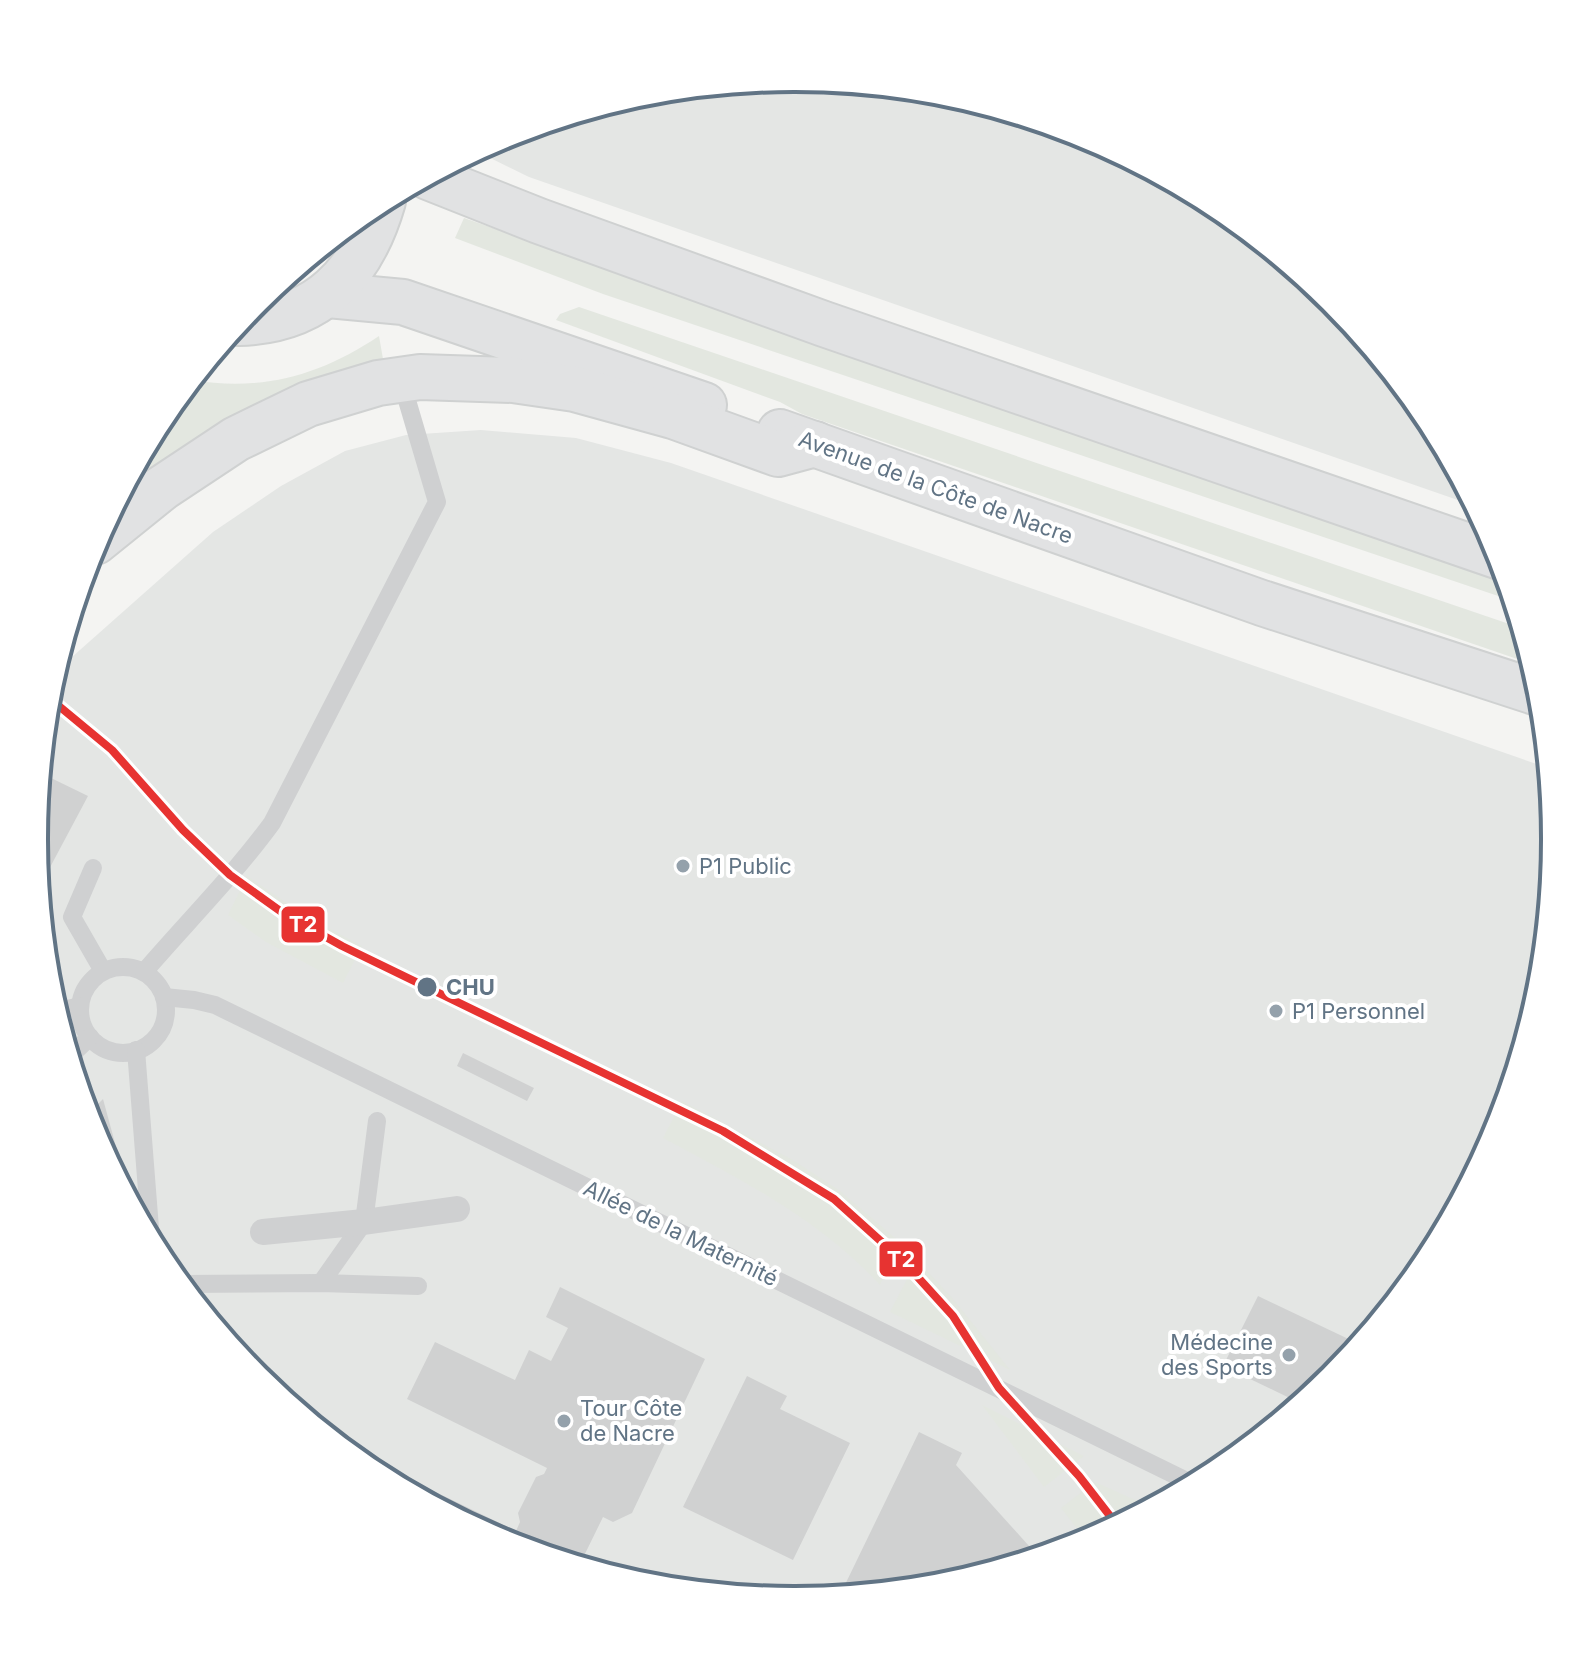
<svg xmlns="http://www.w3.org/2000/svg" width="1589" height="1678" viewBox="0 0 1589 1678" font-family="Inter,sans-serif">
  <rect width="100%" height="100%" fill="#f4f4f2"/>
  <!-- built -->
  <g fill="#e4e6e4">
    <path d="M 795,79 L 943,93 L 1086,137 L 1217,207 L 1333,302 L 1427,417 L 1475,506 L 529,177 L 476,151 L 504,136 L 647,93 Z"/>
    <path d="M 481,430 L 576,438 L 671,463 L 1548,768 L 1555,839 L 1540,988 L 1497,1130 L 1427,1262 L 1332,1377 L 1217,1472 L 1085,1542 L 942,1585 L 794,1599 L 646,1585 L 503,1541 L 372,1471 L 256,1376 L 162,1261 L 92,1130 L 49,987 L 34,839 L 49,690 L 54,673 L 213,532 L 281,486 L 345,451 L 406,435 Z"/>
  </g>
  <!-- green -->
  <g fill="#e3e7e0">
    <path d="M 464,218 L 1508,583 L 1513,601 L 603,294 L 455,238 Z"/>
    <path d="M 579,307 L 1521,628 L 1532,664 L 802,414 L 780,402 L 556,320 L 560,314 Z"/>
    <path d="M 379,336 L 383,359 C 289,388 202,430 123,489 L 162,416 L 192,380 C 262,392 321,375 379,336 Z"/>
    <path d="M 247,876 L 306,916 L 362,946 L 343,983 L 266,942 L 228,915 Z"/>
    <path d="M 682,1101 L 793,1160 L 839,1190 L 900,1242 L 880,1285 C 819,1219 740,1179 663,1138 Z"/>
    <path d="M 917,1260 L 953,1299 L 1010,1370 L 890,1312 Z"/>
    <path d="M 982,1405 L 1084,1456 L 1044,1487 Z"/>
    <path d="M 1095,1482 L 1151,1507 L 1087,1541 L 1061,1508 Z"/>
  </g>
  <!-- building -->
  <g fill="#d0d1d1">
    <path d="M 51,778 L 88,796 L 39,888 L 34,839 L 37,806 Z"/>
    <path d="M 463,1053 L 534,1088 L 527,1101 L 457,1066 Z"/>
    <path d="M 103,1099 L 124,1176 L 126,1194 L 92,1130 L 87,1115 Z"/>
    <path d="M 560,1287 L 705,1359 L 632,1513 L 613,1522 L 603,1517 L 581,1562 L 587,1567 L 503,1541 L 372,1471 L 341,1446 L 516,1531 L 520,1522 L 518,1513 L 536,1477 L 544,1474 L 547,1468 L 407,1399 L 435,1342 L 515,1380 L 529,1350 L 551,1361 L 568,1328 L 546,1317 Z"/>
    <path d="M 1258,1296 L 1359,1344 L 1332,1377 L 1300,1403 L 1223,1366 Z"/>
    <path d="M 747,1376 L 787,1396 L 780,1409 L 850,1443 L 793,1560 L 683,1507 Z"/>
    <path d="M 919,1432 L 962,1453 L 956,1465 L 1038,1556 L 942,1585 L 840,1595 Z"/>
  </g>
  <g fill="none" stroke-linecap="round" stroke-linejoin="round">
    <!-- primary casing -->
    <g stroke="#cfd1d1" stroke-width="48">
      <g id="primary">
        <path d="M 428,177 L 539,221 L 824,324 L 1500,557"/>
        <path d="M 328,295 L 403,302 L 704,405"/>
        <path d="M 239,323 C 318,321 362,274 383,201"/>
        <path d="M 780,432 L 1262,603 L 1541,694"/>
      </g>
    </g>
    <!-- trunk casing -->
    <g stroke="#cfd1d1" stroke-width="48">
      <path id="trunk" d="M 95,542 L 162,488 L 236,439 L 308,404 L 378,383 L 420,377 L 513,380 L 575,389 L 673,416 L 778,454 L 815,444"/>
    </g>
    <!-- service -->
    <g stroke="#cfd0d1" stroke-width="18">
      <path d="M 93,868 L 72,917 L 103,971"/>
      <circle cx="123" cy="1010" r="43"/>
      <path d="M 144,972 C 187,922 234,875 272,823 L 437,502 L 401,380"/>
      <path d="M 164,997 L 194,1000 L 215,1005 L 1193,1484"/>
      <path d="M 56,1012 L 80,1006"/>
      <path d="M 136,1050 L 151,1241"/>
      <path d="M 70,1056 L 90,1037"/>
      <path d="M 321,1283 L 364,1222 L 377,1121"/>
      <path d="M 181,1284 L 321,1283 L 418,1286"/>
    </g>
    <!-- pedestrian -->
    <path stroke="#cfd0d1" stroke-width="26" d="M 263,1232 L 364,1222 L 457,1209"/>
    <!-- primary -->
    <use href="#primary" stroke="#e1e2e3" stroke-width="44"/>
    <!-- trunk -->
    <use href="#trunk" stroke="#e1e2e3" stroke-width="44"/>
    <!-- tram-1 casing -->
    <g stroke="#fff" stroke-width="14">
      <path id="tram-1" d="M 48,697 L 112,750 L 183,830 L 230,875 L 283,913 L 342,946 L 723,1131 L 834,1199 L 904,1262 L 953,1316 L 999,1388 L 1079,1476 L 1117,1525"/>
    </g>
    <!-- tram-1 -->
    <use href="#tram-1" stroke="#e73331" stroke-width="8"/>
  </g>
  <!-- markers -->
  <g fill="#94a1ab" stroke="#fff" stroke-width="3">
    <circle cx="683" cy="866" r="8"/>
    <circle cx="1276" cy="1011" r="8"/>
    <circle cx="1289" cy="1355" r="8"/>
    <circle cx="564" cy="1421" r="8"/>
  </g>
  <circle fill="#617485" stroke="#fff" stroke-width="3" cx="427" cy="987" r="11"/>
  <g text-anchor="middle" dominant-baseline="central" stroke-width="8" stroke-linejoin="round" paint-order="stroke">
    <!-- street labels -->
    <g font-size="22" fill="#617485" stroke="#fff">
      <text transform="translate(936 487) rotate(20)">Avenue de la Côte de Nacre</text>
      <text transform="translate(681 1233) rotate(26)">Allée de la Maternité</text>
    </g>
    <!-- poi labels -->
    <g font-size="22" fill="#617485" stroke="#fff" text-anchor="start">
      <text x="699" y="866">P1 Public</text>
      <text x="1292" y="1011">P1 Personnel</text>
      <text x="1273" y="1342" text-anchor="end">Médecine<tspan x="1273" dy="25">des Sports</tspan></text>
      <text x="580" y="1408">Tour Côte<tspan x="580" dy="25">de Nacre</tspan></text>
    </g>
    <!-- stop labels -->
    <g font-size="22" font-weight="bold" fill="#617485" stroke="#fff" text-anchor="start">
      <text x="446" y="987">CHU</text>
    </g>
  </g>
  <!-- crop -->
  <path d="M0 0H1589V1678H0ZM794 92H795A746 746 0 0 1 1541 838V840A746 746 0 0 1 795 1586H794A746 746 0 0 1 48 840V838A746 746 0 0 1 794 92Z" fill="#fff" fill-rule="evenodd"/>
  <path fill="none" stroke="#617485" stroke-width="4" d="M794 92H795A746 746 0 0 1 1541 838V840A746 746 0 0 1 795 1586H794A746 746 0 0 1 48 840V838A746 746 0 0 1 794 92Z"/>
  <g stroke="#fff" stroke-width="3">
    <rect x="280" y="905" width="46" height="39" rx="8" fill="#e73331"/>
    <rect x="878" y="1240" width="46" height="38" rx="8" fill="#e73331"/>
  </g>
  <g font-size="22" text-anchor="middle" font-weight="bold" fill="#fff">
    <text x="303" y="932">T2</text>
    <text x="901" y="1267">T2</text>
  </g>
</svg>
